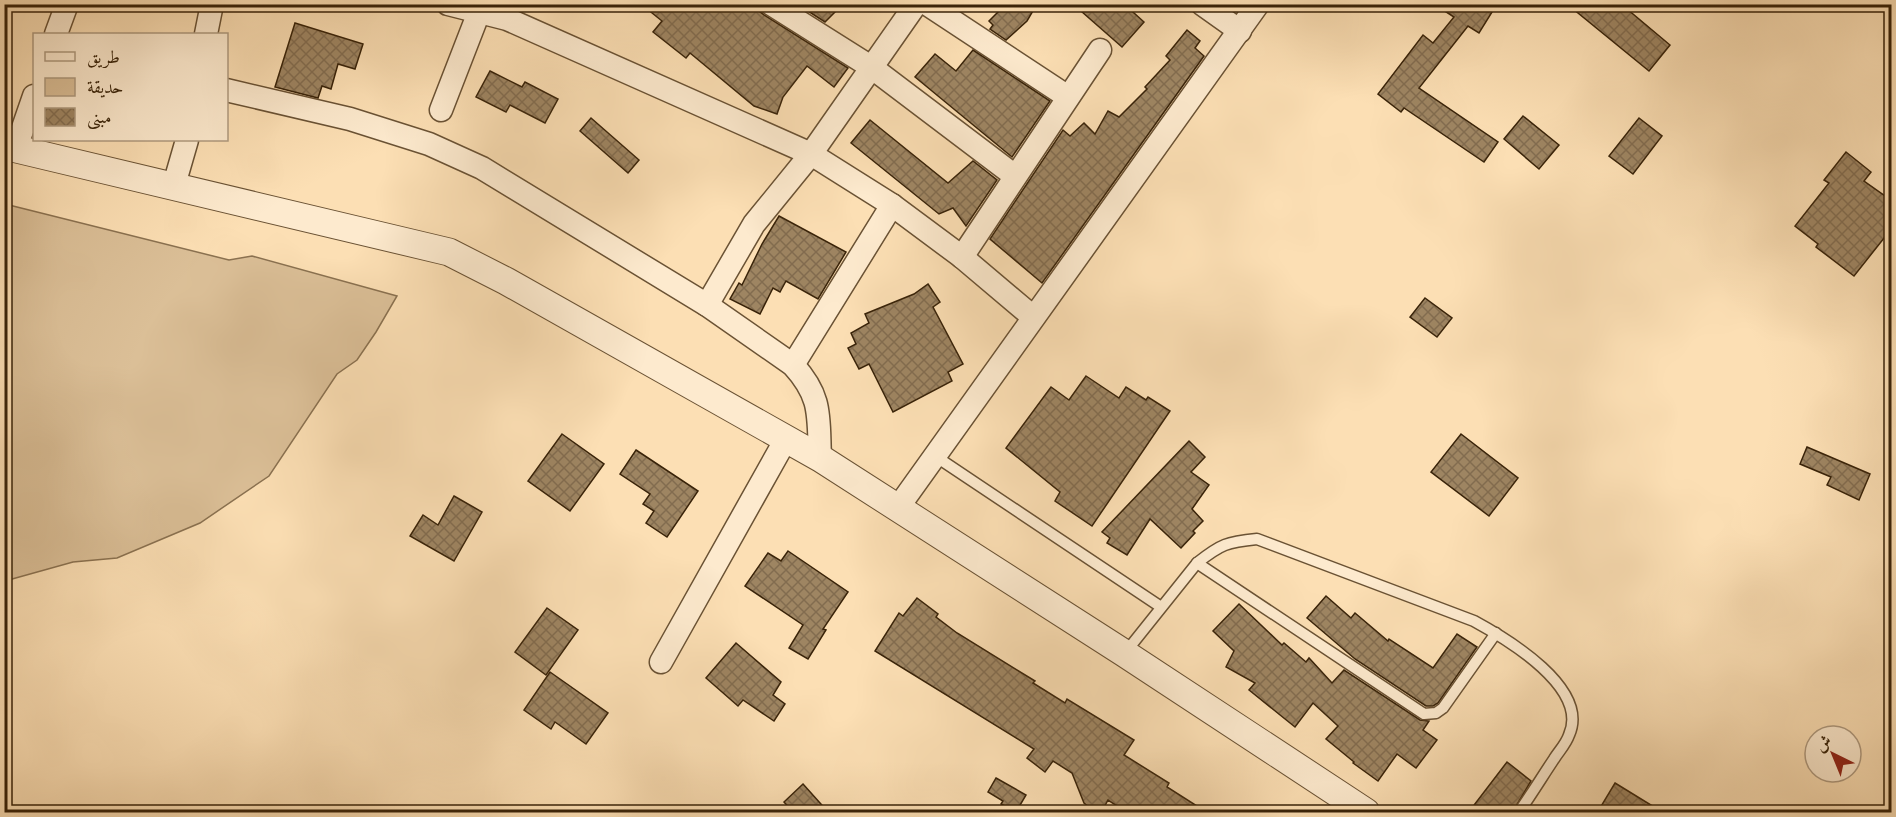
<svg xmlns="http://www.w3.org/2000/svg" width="1896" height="817" viewBox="0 0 1896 817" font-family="Alegreya,Amiri,serif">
  <defs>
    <pattern id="building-cross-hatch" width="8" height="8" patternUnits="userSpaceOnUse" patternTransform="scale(1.5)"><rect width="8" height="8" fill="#9e8562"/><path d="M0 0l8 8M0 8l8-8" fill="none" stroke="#826c4f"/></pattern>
  </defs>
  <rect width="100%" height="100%" fill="#fcdfb4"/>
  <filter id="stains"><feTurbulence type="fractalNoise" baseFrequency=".00333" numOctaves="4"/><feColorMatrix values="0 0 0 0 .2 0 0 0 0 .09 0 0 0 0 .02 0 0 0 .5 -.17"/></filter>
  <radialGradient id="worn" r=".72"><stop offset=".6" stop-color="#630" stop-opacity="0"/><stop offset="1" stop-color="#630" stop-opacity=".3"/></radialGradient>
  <!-- green -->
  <path fill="#dbbf97" stroke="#8a7150" stroke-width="1.5" d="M 5,204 L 229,260 L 252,256 L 397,296 L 376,332 L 357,360 L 337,374 L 269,476 L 200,523 L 117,558 L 73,562 L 5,581 Z"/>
  <!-- building -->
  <g fill="url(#building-cross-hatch)" stroke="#392309" stroke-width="1.5">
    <path d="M 641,4 L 758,4 L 759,11 L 764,15 L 848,68 L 834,87 L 807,66 L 783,97 L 777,114 L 754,106 L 690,53 L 686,58 L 653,32 L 662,21 Z"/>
    <path d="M 797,4 L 843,4 L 825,22 Z"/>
    <path d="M 1006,4 L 1037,4 L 1027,21 L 1006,40 L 990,29 L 993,25 L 989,21 Z"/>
    <path d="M 1073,4 L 1124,4 L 1144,22 L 1122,47 Z"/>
    <path d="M 1434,4 L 1497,4 L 1479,33 L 1468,26 L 1419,88 L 1498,142 L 1484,162 L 1404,108 L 1401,112 L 1378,94 L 1423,35 L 1433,43 L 1454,17 Z"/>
    <path d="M 1567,4 L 1621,4 L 1670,45 L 1649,71 Z"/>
    <path d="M 295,23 L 363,44 L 355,69 L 338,64 L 331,89 L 322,86 L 318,98 L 275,87 Z"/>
    <path d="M 1187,30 L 1200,41 L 1195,48 L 1204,56 L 1042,283 L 990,239 L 1063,130 L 1070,136 L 1084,123 L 1095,134 L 1108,111 L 1119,117 L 1147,89 L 1145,87 L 1170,60 L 1166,56 Z"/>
    <path d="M 973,50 L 1050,101 L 1012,157 L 915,77 L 935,54 L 956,71 Z"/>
    <path d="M 490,71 L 522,87 L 525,82 L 558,99 L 545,123 L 510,105 L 506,112 L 476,97 Z"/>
    <path d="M 1523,116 L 1559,145 L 1539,169 L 1504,139 Z"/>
    <path d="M 591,118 L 639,160 L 628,173 L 580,131 Z"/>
    <path d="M 1639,118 L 1662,136 L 1633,174 L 1609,156 Z"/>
    <path d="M 870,120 L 948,183 L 973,161 L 997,180 L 966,226 L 953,208 L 939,214 L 851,143 Z"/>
    <path d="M 1846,152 L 1871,172 L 1864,181 L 1892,201 L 1892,228 L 1854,276 L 1816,247 L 1818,244 L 1795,226 L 1829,183 L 1824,180 Z"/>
    <path d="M 779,216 L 846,252 L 818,299 L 786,281 L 780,292 L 773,288 L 760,314 L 730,299 L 739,283 L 742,285 L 762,244 Z"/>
    <path d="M 928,284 L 940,302 L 933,307 L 963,364 L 948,372 L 952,381 L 893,412 L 869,364 L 859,369 L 848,348 L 856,344 L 851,333 L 869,323 L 865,314 L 914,294 Z"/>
    <path d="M 1425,298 L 1452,318 L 1437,337 L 1410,317 Z"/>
    <path d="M 1086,376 L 1119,398 L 1126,387 L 1146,400 L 1148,397 L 1170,411 L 1092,526 L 1055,501 L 1060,492 L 1006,448 L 1051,387 L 1069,400 Z"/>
    <path d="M 562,434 L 604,464 L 570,511 L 528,481 Z"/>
    <path d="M 1461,434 L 1518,478 L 1489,516 L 1431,472 Z"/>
    <path d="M 1189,441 L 1205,457 L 1191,472 L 1209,485 L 1192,509 L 1203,521 L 1193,531 L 1195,533 L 1181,548 L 1150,519 L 1127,555 L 1107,543 L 1110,538 L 1102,532 Z"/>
    <path d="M 1807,447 L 1870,474 L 1859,500 L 1827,485 L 1831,477 L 1800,464 Z"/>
    <path d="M 636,450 L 698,491 L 667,537 L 646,523 L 654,511 L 643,504 L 650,494 L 620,474 Z"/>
    <path d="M 454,496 L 482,512 L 454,561 L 410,536 L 423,515 L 438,525 Z"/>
    <path d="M 788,551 L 848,592 L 823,629 L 826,630 L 808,659 L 789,648 L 803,625 L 745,586 L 768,553 L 781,561 Z"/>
    <path d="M 1326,596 L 1351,618 L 1355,613 L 1388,641 L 1389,639 L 1433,668 L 1457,634 L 1477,647 L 1438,703 L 1433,706 L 1426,706 L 1355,659 L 1307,618 Z"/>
    <path d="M 917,598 L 938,614 L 936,617 L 957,633 L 1035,681 L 1033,683 L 1065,703 L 1067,699 L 1134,740 L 1124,755 L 1169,783 L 1167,787 L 1208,813 L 1128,813 L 1108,800 L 1101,813 L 1096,813 L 1084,803 L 1072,773 L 1053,761 L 1045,772 L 1027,758 L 1034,749 L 875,651 L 899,613 L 903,616 Z"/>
    <path d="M 1239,604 L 1282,645 L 1284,643 L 1306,662 L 1309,658 L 1332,683 L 1344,670 L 1420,720 L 1429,721 L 1423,730 L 1437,740 L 1416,768 L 1397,754 L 1378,781 L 1353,763 L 1354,762 L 1326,739 L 1338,726 L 1313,703 L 1295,727 L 1249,690 L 1255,683 L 1226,667 L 1234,651 L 1213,631 Z"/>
    <path d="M 547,608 L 578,630 L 546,675 L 515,652 Z"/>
    <path d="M 736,643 L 781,682 L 773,695 L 785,704 L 774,721 L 743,700 L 738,706 L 706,678 Z"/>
    <path d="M 550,672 L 608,713 L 586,744 L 555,722 L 551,729 L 524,710 Z"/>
    <path d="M 1507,762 L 1531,781 L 1512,813 L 1468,813 Z"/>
    <path d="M 996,778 L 1026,795 L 1016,812 L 1001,804 L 1003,801 L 988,792 Z"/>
    <path d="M 1615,783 L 1664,813 L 1597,813 Z"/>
    <path d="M 803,784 L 829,813 L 794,813 L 784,802 Z"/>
  </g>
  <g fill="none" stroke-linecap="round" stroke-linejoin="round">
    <!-- service casing -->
    <g stroke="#6a5234" stroke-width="13">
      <g id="service">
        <path d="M 935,456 L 1161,607"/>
        <path d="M 1197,563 C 1221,544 1227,542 1257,539 L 1474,621 C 1507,639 1590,688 1569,735 C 1566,744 1559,751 1554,759 C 1542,777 1531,795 1519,812"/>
        <path d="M 1125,653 L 1197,563 L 1424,714 L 1436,713 L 1443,708 L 1496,633"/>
      </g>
    </g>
    <!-- minor casing -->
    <g stroke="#6a5234" stroke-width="25">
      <g id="minor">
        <path d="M 448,4 L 507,19 L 811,154 L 892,205 L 962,257 L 1033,317"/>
        <path d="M 771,4 L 871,67 L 1015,176"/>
        <path d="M 927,4 L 1068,97"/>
        <path d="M 1202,4 L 1240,31"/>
        <path d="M 56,34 L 67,4"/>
        <path d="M 206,34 L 212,4"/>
        <path d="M 226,90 L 350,119 L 429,144 L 482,168 L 707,305 L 793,365 C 823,398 818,417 820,458"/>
        <path d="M 441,110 L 479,12"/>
        <path d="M 16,148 L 34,96"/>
        <path d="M 174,185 L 187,140"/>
        <path d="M 962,257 L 1100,50"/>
        <path d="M 707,305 L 754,224 L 811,154 L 916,4"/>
        <path d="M 793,365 L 892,205"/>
        <path d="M 897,509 L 1258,4"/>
        <path d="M 661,662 L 786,439"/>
      </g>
    </g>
    <!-- tertiary casing -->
    <g stroke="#6a5234" stroke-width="29">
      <path id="tertiary" d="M 4,146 L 449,252 L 506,281 L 820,458 L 1124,653 L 1366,812"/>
    </g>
    <!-- service -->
    <use href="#service" stroke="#fdeace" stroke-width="10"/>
    <!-- minor -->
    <use href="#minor" stroke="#fdeace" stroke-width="22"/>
    <!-- tertiary -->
    <use href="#tertiary" stroke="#fdeace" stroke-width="27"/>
  </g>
  <!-- margin -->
  <rect width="1896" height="817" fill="none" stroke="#fcdfb4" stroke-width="24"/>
  <rect x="6" y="6" width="1884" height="805" fill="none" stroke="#392309" stroke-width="3"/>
  <rect x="12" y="12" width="1872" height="793" fill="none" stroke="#392309" stroke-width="1.5"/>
  <!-- legend -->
  <rect x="33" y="33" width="195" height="108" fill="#fdeace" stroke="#af9a7f" stroke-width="1.5"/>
  <rect x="45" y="52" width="30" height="9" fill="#fdeace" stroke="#af9a7f" stroke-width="1.5"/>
  <text x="87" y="63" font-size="18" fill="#392309">طريق</text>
  <rect x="45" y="78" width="30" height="18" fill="#dbbf97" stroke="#af9a7f" stroke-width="1.5"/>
  <text x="87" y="93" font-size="18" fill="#392309">حديقة</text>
  <rect x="45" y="108" width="30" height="18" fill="url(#building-cross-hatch)" stroke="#af9a7f" stroke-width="1.5"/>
  <text x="87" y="123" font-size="18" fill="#392309">مبنى</text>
  <!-- north arrow -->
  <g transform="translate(1833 754) rotate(317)"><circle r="28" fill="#fdeace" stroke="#af9a7f" stroke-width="1.5"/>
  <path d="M0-4.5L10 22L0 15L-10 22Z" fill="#8f2418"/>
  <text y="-9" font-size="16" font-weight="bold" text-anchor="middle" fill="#392309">ش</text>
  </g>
  <rect width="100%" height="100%" filter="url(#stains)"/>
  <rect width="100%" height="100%" fill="url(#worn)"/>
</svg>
